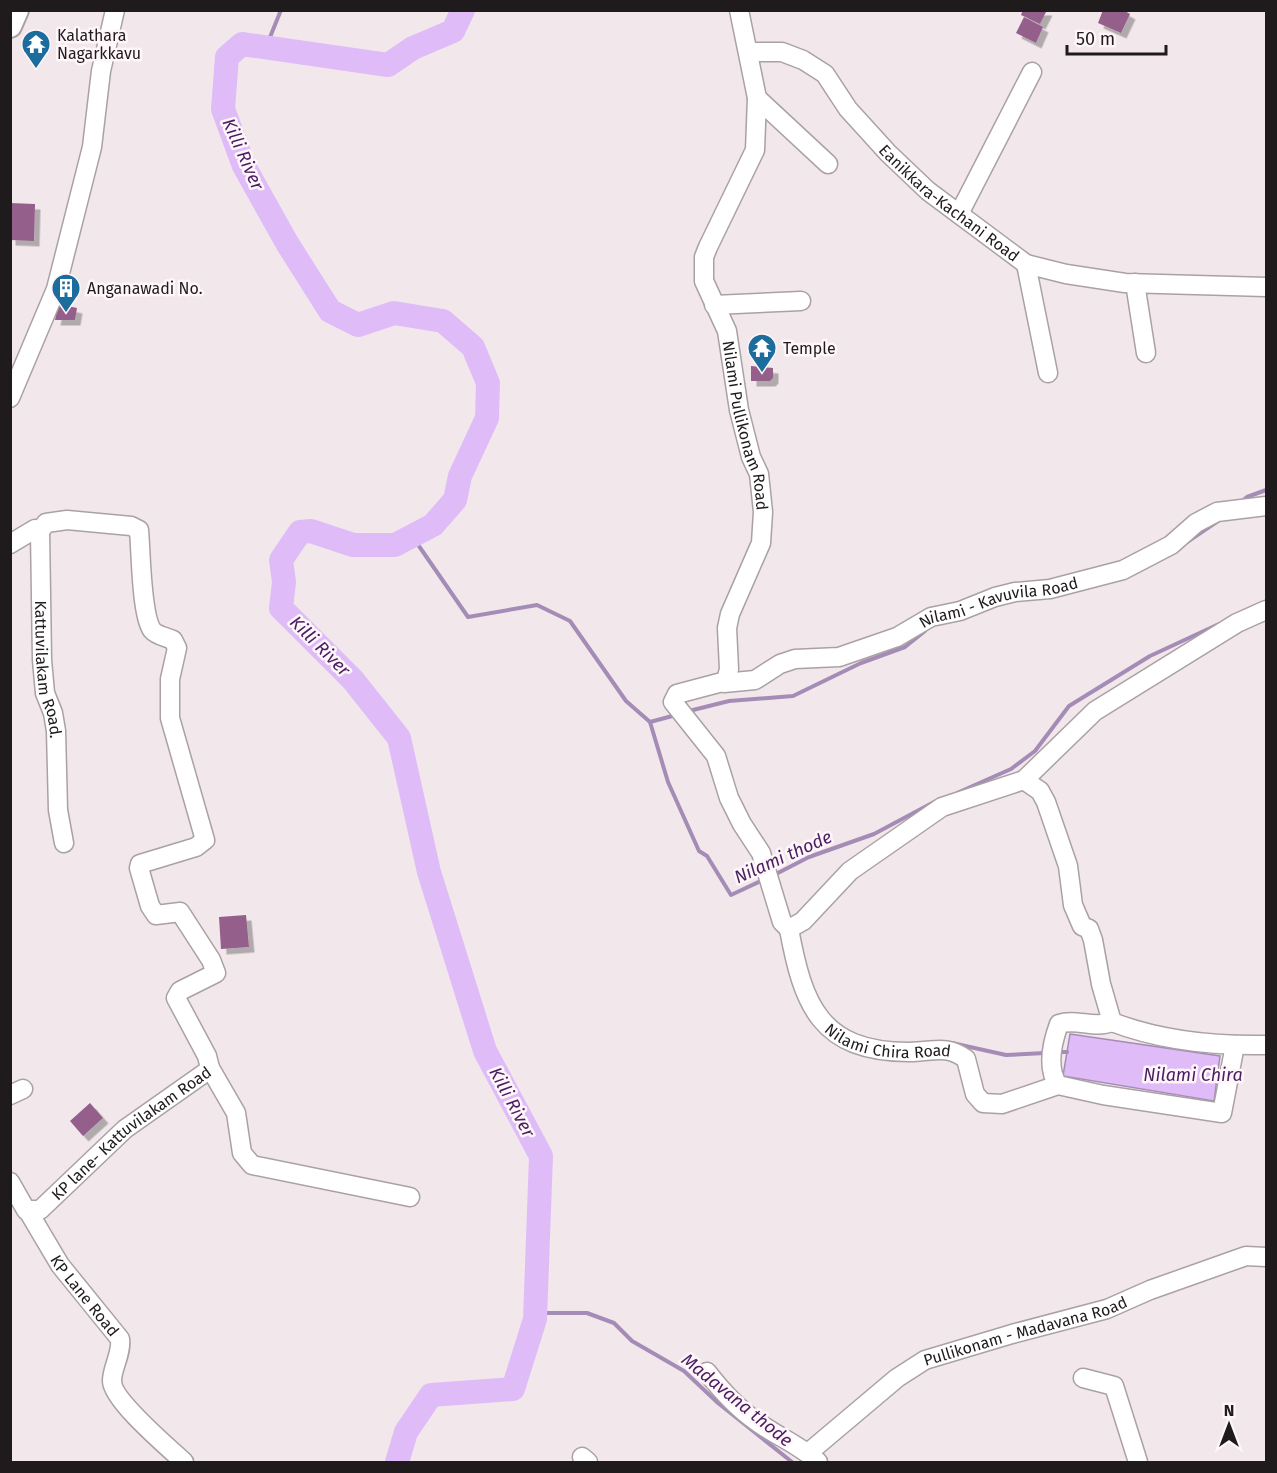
<svg xmlns="http://www.w3.org/2000/svg" width="1277" height="1473" viewBox="0 0 1277 1473" font-family="'Fira Sans',sans-serif">
  <defs>
    <filter id="shadow"><feDropShadow dx="5.5" dy="5.5" stdDeviation="0" flood-color="#0004"/></filter>
  </defs>
  <rect width="100%" height="100%" fill="#f2e8ec"/>
  <!-- water -->
  <path fill="#dfbcf8" stroke="#a58cb6" stroke-width="1.5" d="M 1070,1034 L 1220,1056 L 1214,1101 L 1063,1076 Z"/>
  <g fill="none" stroke-linecap="round" stroke-linejoin="round">
    <!-- stream -->
    <g stroke="#a58cb6" stroke-width="4">
      <path d="M 266,47 L 281,10"/>
      <path d="M 1240,503 L 1247,497 L 1266,490"/>
      <path d="M 412,536 L 468,617 L 537,605 L 570,621 L 626,701 L 650,722 L 668,782 L 699,851 L 707,856 L 731,895 L 765,879"/>
      <path d="M 1187,542 L 1221,519"/>
      <path d="M 689,711 L 729,701 L 793,696 L 861,663 L 905,647 L 925,631"/>
      <path d="M 650,722 L 676,715"/>
      <path d="M 957,793 L 1011,769 L 1035,751 L 1069,706 L 1150,656 L 1219,624"/>
      <path d="M 774,875 L 809,857 L 874,834 L 936,801"/>
      <path d="M 952,1043 L 1006,1055 L 1045,1053"/>
      <path d="M 1056,1052 L 1067,1052"/>
      <path d="M 535,1313 L 587,1313 L 614,1323 L 632,1341 L 684,1371 L 718,1403 L 792,1462"/>
    </g>
    <!-- river -->
    <path stroke="#dfbcf8" stroke-width="24" d="M 397,1462 L 406,1432 L 431,1395 L 513,1389 L 535,1319 L 541,1156 L 485,1051 L 429,872 L 399,738 L 353,680 L 281,608 L 284,582 L 281,560 L 300,532 L 311,531 L 353,545 L 395,545 L 433,525 L 455,500 L 460,476 L 487,418 L 488,383 L 473,347 L 443,321 L 394,313 L 358,325 L 330,311 L 287,243 L 244,166 L 223,109 L 227,57 L 242,44 L 388,65 L 413,48 L 453,31 L 463,10"/>
  </g>
  <!-- building -->
  <g fill="#945f8a" filter="url(#shadow)">
    <path d="M 1023,10 L 1047,10 L 1040,24 L 1021,15 Z"/>
    <path d="M 1103,10 L 1123,10 L 1130,14 L 1121,33 L 1098,23 Z"/>
    <path d="M 1024,17 L 1043,27 L 1036,43 L 1016,33 Z"/>
    <path d="M 10,203 L 35,204 L 34,241 L 10,240 Z"/>
    <path d="M 58,304 L 77,308 L 75,320 L 55,320 Z"/>
    <path d="M 751,366 L 773,368 L 773,378 L 770,381 L 751,381 Z"/>
    <path d="M 246,915 L 249,947 L 221,949 L 219,917 Z"/>
    <path d="M 90,1103 L 103,1118 L 83,1136 L 70,1121 Z"/>
  </g>
  <g fill="none" stroke-linecap="round" stroke-linejoin="round">
    <!-- minor casing -->
    <g stroke="#aaa1a4" stroke-width="21">
      <g id="minor">
        <path id="s1" d="M 739,10 L 757,98 L 755,150 L 708,247 L 704,257 L 704,281 L 727,331 L 739,410 L 751,457 L 759,474 L 763,512 L 761,543 L 730,614 L 727,628 L 729,669 L 726,681 L 677,694 L 673,702 L 716,756 L 729,798 L 742,824 L 761,853 L 782,922 L 789,929 L 803,921 L 850,871 L 942,807 L 1024,780 L 1040,791 L 1046,802 L 1068,866 L 1073,905 L 1082,926 L 1089,929 L 1093,940 L 1101,984 L 1112,1022 C 1159,1040 1216,1046 1266,1045"/>
        <path id="s2" d="M 749,52 L 782,52 L 803,60 L 825,74 L 848,109 L 888,153 L 928,191 L 1026,264 L 1066,274 L 1125,283 L 1266,287"/>
        <path d="M 757,98 L 828,164"/>
        <path d="M 959,214 L 1032,72"/>
        <path d="M 1026,264 L 1048,373"/>
        <path d="M 1135,283 L 1146,353"/>
        <path d="M 714,305 L 801,301"/>
        <path d="M 10,398 L 56,289 L 92,147 L 101,71 L 115,10"/>
        <path id="s3" d="M 10,544 L 35,529 L 40,531 L 42,660 L 45,693 L 53,713 L 56,731 L 58,810 L 64,843"/>
        <path id="s4" d="M 724,683 L 755,680 L 780,664 L 795,659 L 839,657 L 897,637 L 931,617 L 960,611 L 995,597 L 1015,592 L 1050,589 L 1123,570 L 1171,545 L 1196,523 L 1217,512 L 1266,506"/>
        <path d="M 1024,780 L 1095,711 L 1237,623 L 1266,610"/>
        <path id="s5" d="M 789,929 C 803,1005 820,1052 909,1052 C 933,1052 946,1044 966,1059 L 975,1094 L 983,1103 L 1002,1104 L 1058,1085"/>
        <path d="M 1112,1022 C 1094,1029 1076,1018 1059,1024 C 1052,1043 1046,1067 1058,1085 L 1103,1095 L 1222,1113 L 1235,1045"/>
        <path d="M 210,1068 L 236,1113 L 242,1153 L 252,1165 L 410,1197"/>
        <path d="M 10,1095 L 23,1089"/>
        <path id="s6" d="M 10,1182 L 26,1210 L 40,1210 L 125,1129 L 206,1072 L 210,1068 L 207,1056 L 176,998 L 180,991 L 216,973 L 211,960 L 180,912 L 156,915 L 150,906 L 139,868 L 140,864 L 196,847 L 205,840 L 170,718 L 170,679 L 177,648 L 173,640 C 167,637 157,636 152,630 C 141,614 141,551 139,530 L 131,526 L 67,520 L 46,523 L 40,531"/>
        <path id="s7" d="M 28,1211 L 60,1265 L 120,1339 C 122,1354 112,1367 112,1381 C 112,1400 169,1448 184,1462"/>
        <path d="M 707,1372 C 721,1390 737,1408 756,1421 C 776,1436 800,1445 818,1462"/>
        <path d="M 1083,1378 L 1114,1386 L 1138,1462"/>
        <path id="s8" d="M 808,1453 L 897,1378 L 925,1360 L 1012,1334 L 1107,1309 L 1150,1290 L 1246,1256 L 1266,1257"/>
        <path d="M 582,1457 L 588,1462"/>
      </g>
    </g>
    <!-- major casing -->
    <g stroke="#aaa1a4" stroke-width="26">
      <path id="major" d="M 10,26 L 17,10"/>
    </g>
    <!-- minor -->
    <use href="#minor" stroke="#fff" stroke-width="18"/>
    <!-- major -->
    <use href="#major" stroke="#fff" stroke-width="22"/>
  </g>
  <!-- icons -->
  <defs>
    <g id="temple-pin" transform="scale(1.5)"><path d="M0 17L-7.5 6A9.5 9.5 0 1 1 7.5 6Z" fill="#1d6c9e" stroke="#fef6f9"/><path d="M0-6L5-2H3V0L6.5 2.5H4V6H1.5V3h-3V6H-4V2.5H-6.5L-3 0V-2H-5Z" fill="#fff"/></g>
    <g id="building-pin" transform="scale(1.5)"><path d="M0 17L-7.5 6A9.5 9.5 0 1 1 7.5 6Z" fill="#1d6c9e" stroke="#fef6f9"/><path d="M-4-6H4V6H1V3H-1V6H-4ZM-2.5-4.3h1.7v1.8h-1.7ZM.8-4.3h1.7v1.8H.8ZM-2.5-1h1.7V.8h-1.7ZM.8-1h1.7V.8H.8Z" fill="#fff"/></g>
  </defs>
  <g fill-rule="evenodd">
    <use href="#temple-pin" x="36" y="44"/>
    <use href="#building-pin" x="66" y="288"/>
    <use href="#temple-pin" x="762" y="348"/>
  </g>
  <g text-anchor="middle" dominant-baseline="central" stroke-width="5" stroke-linejoin="round" paint-order="stroke">
    <!-- poi labels -->
    <g font-size="16" fill="#1f1b1c" stroke="#fef6f9" text-anchor="start">
      <text x="57" y="35">Kalathara<tspan x="57" dy="18">Nagarkkavu</tspan></text>
      <text x="87" y="288">Anganawadi No.</text>
      <text x="783" y="348">Temple</text>
    </g>
    <!-- street labels -->
    <g font-size="16" fill="#1f1b1c" stroke="#fef6f9">
      <text stroke="none"><textPath href="#s2" startOffset="262">Eanikkara-Kachani Road</textPath></text>
      <text stroke="none"><textPath href="#s1" startOffset="436">Nilami Pullikonam Road</textPath></text>
      <text stroke="none"><textPath href="#s4" startOffset="291">Nilami - Kavuvila Road</textPath></text>
      <text stroke="none"><textPath href="#s3" startOffset="174">Kattuvilakam Road.</textPath></text>
      <text stroke="none"><textPath href="#s5" startOffset="171">Nilami Chira Road</textPath></text>
      <text stroke="none"><textPath href="#s6" startOffset="166">KP lane- Kattuvilakam Road</textPath></text>
      <text stroke="none"><textPath href="#s7" startOffset="102">KP Lane Road</textPath></text>
      <text stroke="none"><textPath href="#s8" startOffset="254">Pullikonam - Madavana Road</textPath></text>
    </g>
    <!-- water labels -->
    <g font-size="18" font-style="italic" fill="#491d62" stroke="#fef6f9">
      <text transform="translate(243 154) rotate(66)">Killi River</text>
      <text transform="translate(320 646) rotate(45)">Killi River</text>
      <text transform="translate(783 857) rotate(-24)">Nilami thode</text>
      <text x="1193" y="1075">Nilami Chira</text>
      <text transform="translate(512 1102) rotate(62)">Killi River</text>
      <text transform="translate(737 1400) rotate(39)">Madavana thode</text>
    </g>
  </g>
  <!-- border -->
  <rect width="1277" height="1473" fill="none" stroke="#1f1b1c" stroke-width="24"/>
  <!-- north arrow -->
  <g transform="translate(1229 1425)" stroke="#fef6f9" stroke-width="4.5" paint-order="stroke">
  <path d="M0-4.5L10 22L0 15L-10 22Z" fill="#1f1b1c"/>
  <text y="-9" font-size="16" font-weight="bold" text-anchor="middle" fill="#1f1b1c">N</text>
  </g>
  <!-- scale -->
  <path d="M1067 45v9h99v-9" fill="none" stroke="#1f1b1c" stroke-width="3"/>
  <text x="1076" y="45" font-size="18" fill="#1f1b1c" stroke="#fef6f9" stroke-width="4.5" paint-order="stroke">50 m</text>
</svg>
